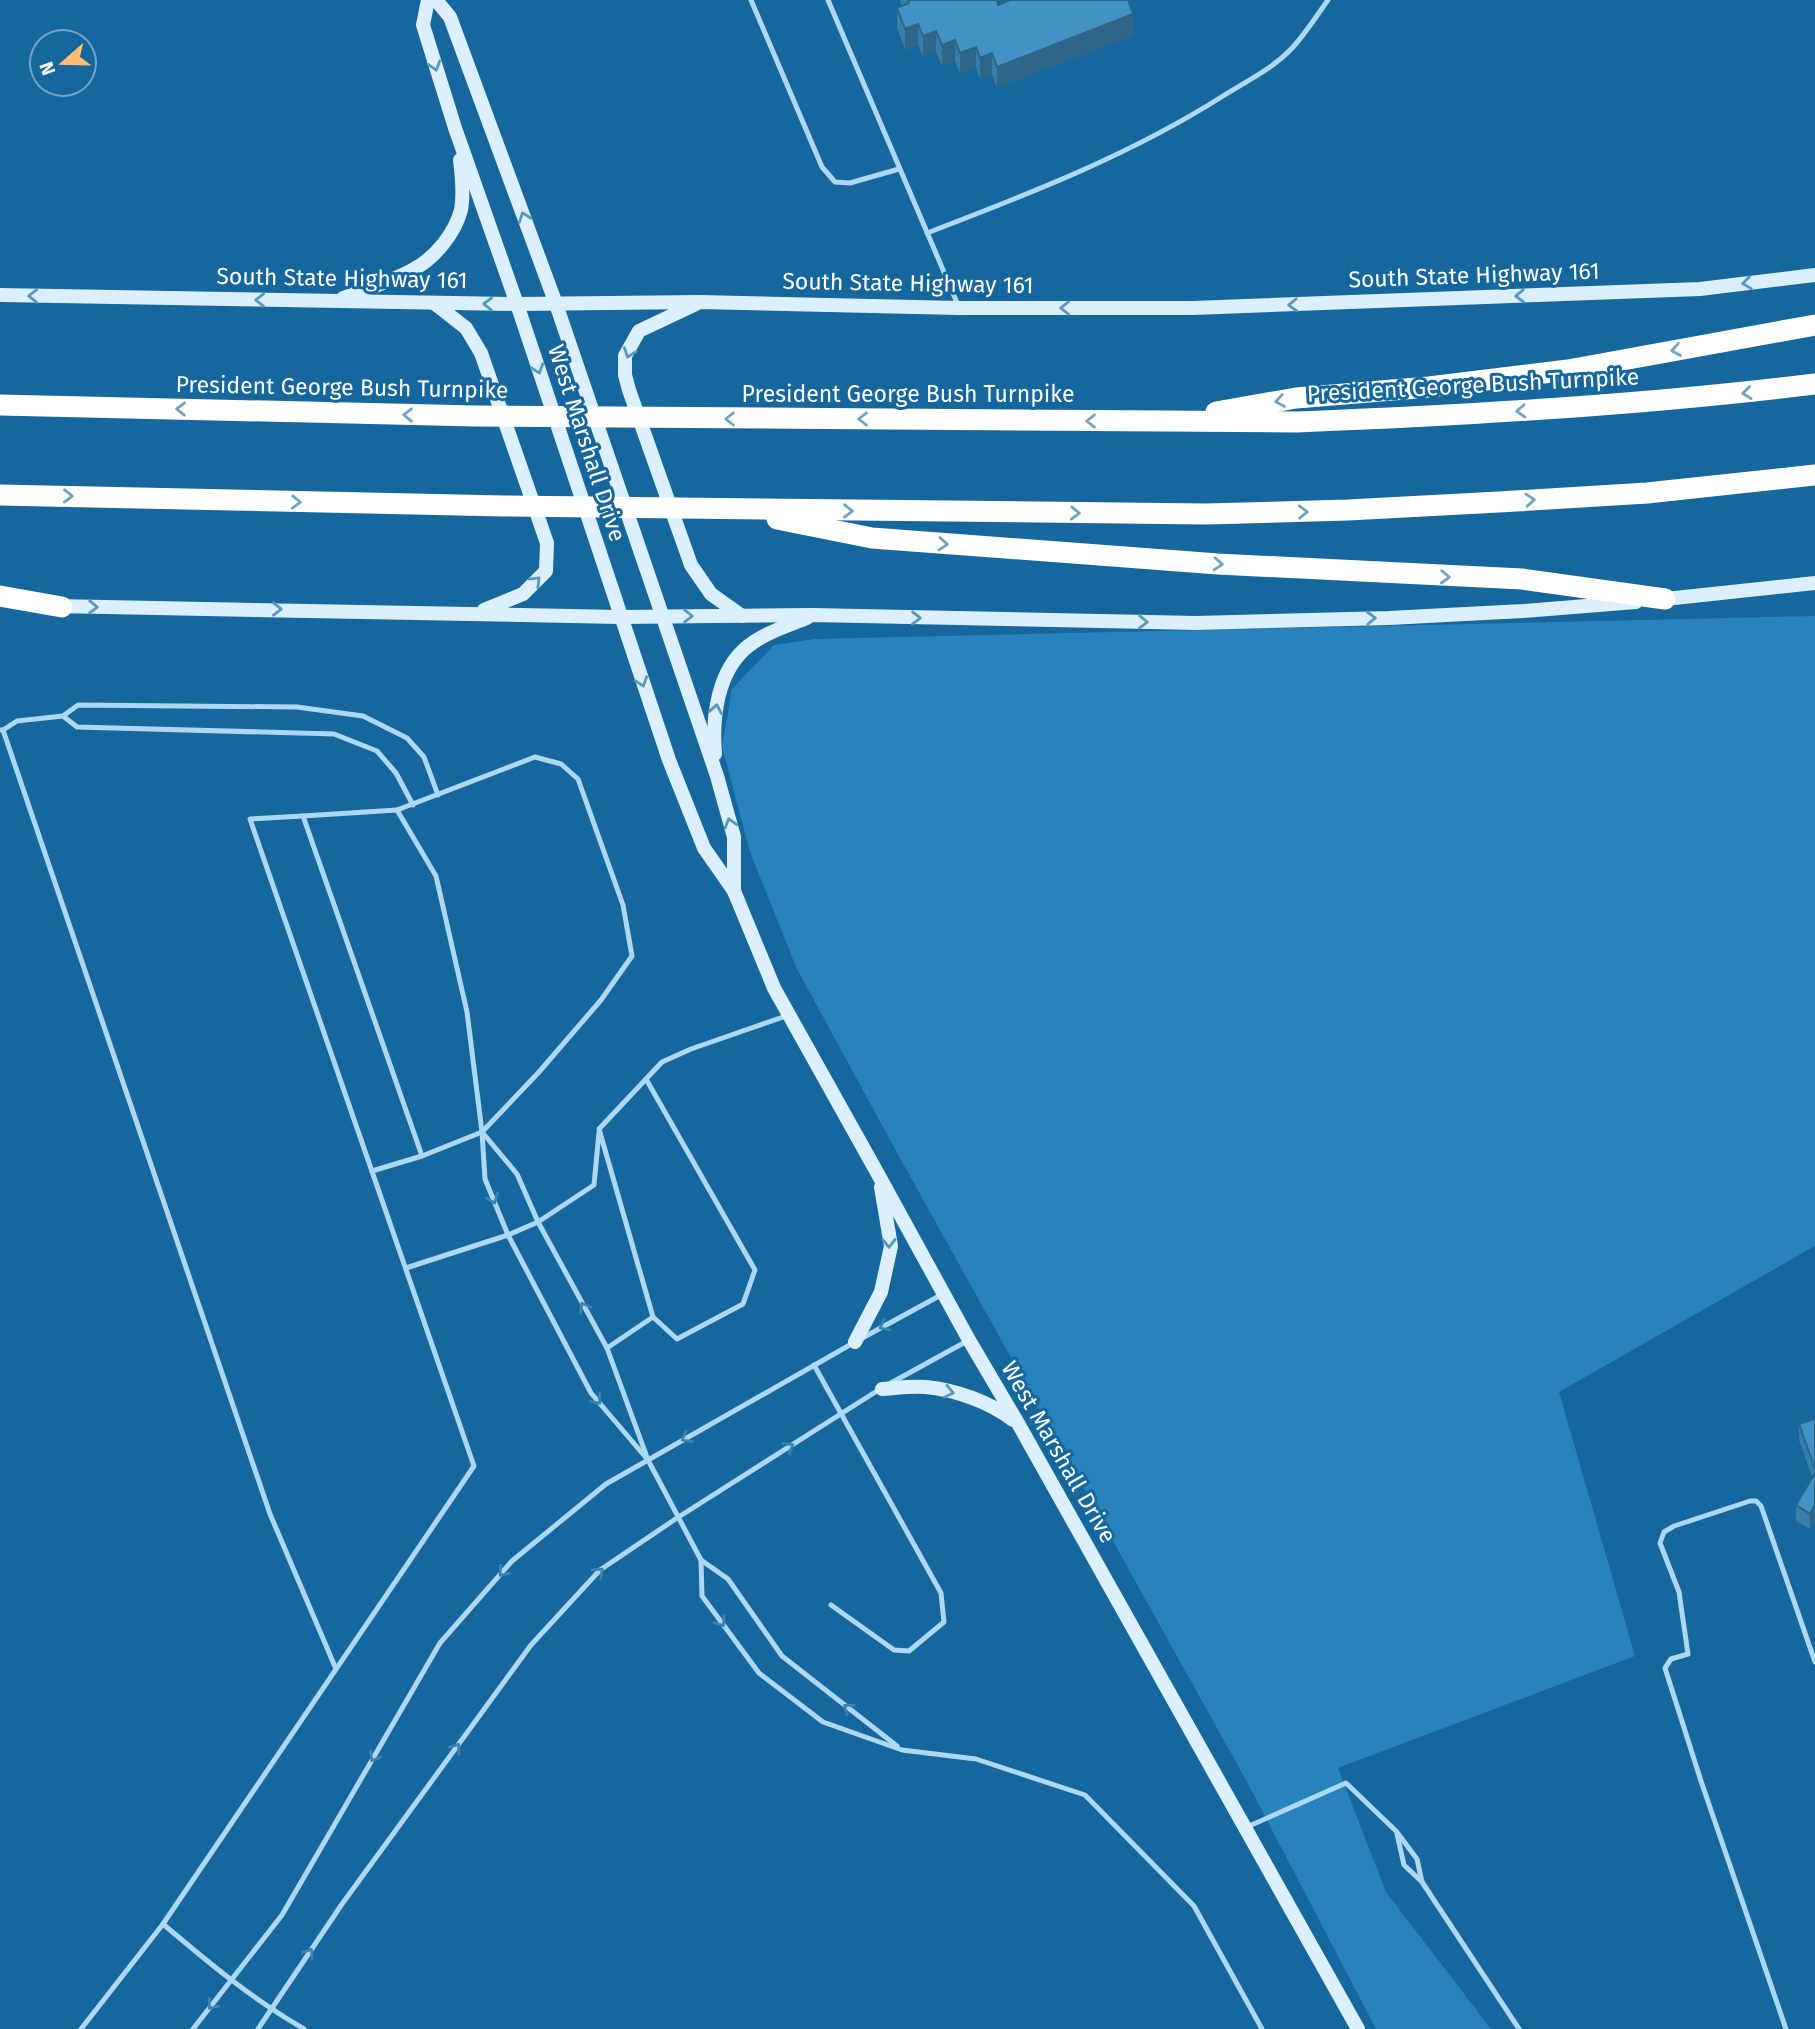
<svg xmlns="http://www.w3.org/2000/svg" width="1815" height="2029" viewBox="0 0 1815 2029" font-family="'Fira Sans',sans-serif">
  <rect width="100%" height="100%" fill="#15679e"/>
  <!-- green -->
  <path fill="#2882bb" d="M 1815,616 L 1815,1246 L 1559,1392 L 1635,1656 L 1338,1768 L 1386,1892 L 1491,2029 L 1376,2029 L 1247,1782 L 896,1151 L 797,969 L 750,852 L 722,746 L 732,689 L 774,645 L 814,639 Z"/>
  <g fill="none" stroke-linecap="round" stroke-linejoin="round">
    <!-- service -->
    <g stroke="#acd8f3" stroke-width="5">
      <path d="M 751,0 L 822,167 L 835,182 L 850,183 L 899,169"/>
      <path d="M 828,0 L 958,305"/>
      <path d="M 927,233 C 1029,194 1130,155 1223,96 C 1247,81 1274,68 1293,47 C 1306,33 1317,15 1328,0"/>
      <path d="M 63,716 L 77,727 L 334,734 L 377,751 L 396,773 L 413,805"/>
      <path d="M 0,730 L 3,730 L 270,1514 L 336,1669"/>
      <path d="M 3,730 L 17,721 L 63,716 L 78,705 L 297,707 L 363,716 L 407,738 L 424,757 L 438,795"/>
      <path d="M 303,816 L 250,819 L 474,1466 L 163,1924 C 209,1963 251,1998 304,2029"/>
      <path d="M 646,1079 L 755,1270 L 743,1304 L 677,1339 L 653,1317 L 599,1129 L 662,1062 L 691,1049 L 789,1015"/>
      <path d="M 482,1132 L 517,1174 L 538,1222 L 607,1348 L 648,1460 L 701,1560 L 728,1579 L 782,1656 L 897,1746"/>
      <path d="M 422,1156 L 303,816 L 397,810 L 436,876 L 467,1012 L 482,1132 L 485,1179 L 508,1235 L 591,1393 L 648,1460"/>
      <path d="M 372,1171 L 422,1156 L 482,1132 L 539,1072 L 601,1000 L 632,956 L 623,905 L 578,779 L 561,764 L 535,757 L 397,810"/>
      <path d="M 406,1268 L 508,1235 L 538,1222 L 594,1185 L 599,1132"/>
      <path d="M 607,1348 L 653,1317"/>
      <path d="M 814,1365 L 941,1593 L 944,1622 L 909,1651 L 894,1650 L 831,1605"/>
      <path d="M 889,1384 L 969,1340"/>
      <path d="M 701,1560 L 702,1596 L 759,1673 L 823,1722 L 902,1750 L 976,1759 L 1085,1795 L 1194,1906 L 1262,2029"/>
      <path d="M 1247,1827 L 1346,1783 L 1396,1831 L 1417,1859 L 1422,1882"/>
      <path d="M 1397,1834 L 1404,1865 L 1422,1882 L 1519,2029"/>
      <path d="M 81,2029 L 163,1924"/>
      <path d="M 193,2029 L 282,1915 L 440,1643 L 512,1561 L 606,1484 L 855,1342 L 941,1295"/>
      <path d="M 258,2029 L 342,1904 L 531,1645 L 600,1570 L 677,1518 L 880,1389"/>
      <path d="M 1786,2029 L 1701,1781 L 1665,1668 L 1671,1659 L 1688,1654 L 1679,1592 L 1660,1543 L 1664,1532 L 1674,1526 L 1750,1501 L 1756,1501 L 1761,1506 L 1815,1662"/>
    </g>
    <!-- secondary -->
    <g stroke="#dbeffd" stroke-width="14">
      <path d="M 428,0 L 423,25 L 455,128 L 517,304 L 669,760 L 704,848 L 734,891 L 774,988 L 879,1176 L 969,1340 L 1019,1425 L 1358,2029"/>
      <path d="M 436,0 L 450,17 L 556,304 L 717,776 L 734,837 L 734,891"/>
      <path d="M 0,295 L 517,304 L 700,302 L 959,308 L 1193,308 L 1700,289 L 1815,275"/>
      <path d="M 343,298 C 366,289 393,281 414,269 C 435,258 455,233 461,210 C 464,194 462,176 460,160"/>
      <path d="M 434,303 L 466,328 L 481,353 L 547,543 L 546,571 L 523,594 L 484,610"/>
      <path d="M 696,304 L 639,331 L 625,356 L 625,375 L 629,390 L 691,565 L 711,594 L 742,616"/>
      <path d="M 1656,600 L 1815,583"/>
      <path d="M 54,606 L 620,617 L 812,615 L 1196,623 L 1389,618 L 1523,611 L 1636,602"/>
      <path d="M 715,754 C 712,718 717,672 747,647 C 764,633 787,626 807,618"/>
      <path d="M 855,1342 L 881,1292 L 891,1246 L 881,1187"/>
      <path d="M 882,1389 C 896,1388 911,1386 926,1387 C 956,1390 990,1402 1013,1420"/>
    </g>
    <!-- motorway -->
    <g stroke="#fff" stroke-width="21">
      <path d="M 0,405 L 476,416 L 1297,422 C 1470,415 1643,405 1815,384"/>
      <path d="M 1216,412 L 1296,398 L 1429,387 L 1568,370 L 1815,325"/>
      <path d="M 0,495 L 504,506 L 1206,514 L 1348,510 L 1499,502 L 1647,493 L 1815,475"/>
      <path d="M 777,519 L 872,538 L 1218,564 L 1522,579 L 1665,599"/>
      <path d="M 0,596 L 62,607"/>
    </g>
  </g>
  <!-- wall -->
  <g fill="#397ea9">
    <path d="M 900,0 L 997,0 L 998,5 L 1133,35 L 997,88 L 992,74 L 980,79 L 976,68 L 960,74 L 955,61 L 942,66 L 936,52 L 923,57 L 918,45 L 905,50 L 897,28 L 897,8 L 902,6 Z"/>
    <path d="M 1815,1419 L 1815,1519 L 1810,1529 L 1796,1521 L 1796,1505 L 1812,1477 L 1799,1440 L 1799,1424 Z"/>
  </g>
  <!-- shaded-wall -->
  <g fill="#2e668a">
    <path d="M 1133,14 L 1133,35 L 997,88 L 997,67 Z"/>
    <path d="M 918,24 L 918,45 L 905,50 L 905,29 Z"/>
    <path d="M 936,31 L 936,52 L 923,57 L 923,36 Z"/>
    <path d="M 955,40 L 955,61 L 942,66 L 942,45 Z"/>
    <path d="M 976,47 L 976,68 L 960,74 L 960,53 Z"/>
    <path d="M 992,53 L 992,74 L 980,79 L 980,58 Z"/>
    <path d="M 1815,1504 L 1815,1519 L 1810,1529 L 1810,1514 Z"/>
  </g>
  <!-- building -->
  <g fill="#4292c5" stroke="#2e668a" stroke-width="2">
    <path d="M 908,0 L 997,0 L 998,5 L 1010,0 L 1128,0 L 1133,14 L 997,67 L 992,53 L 980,58 L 976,47 L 960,53 L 955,40 L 942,45 L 936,31 L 923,36 L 918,24 L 905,29 L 897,8 L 909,3 Z"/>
    <path d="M 1815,1419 L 1815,1469 L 1799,1424 Z"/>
    <path d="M 1815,1473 L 1815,1504 L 1810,1514 L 1796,1505 Z"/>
  </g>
  <!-- one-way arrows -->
  <defs><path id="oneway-chevron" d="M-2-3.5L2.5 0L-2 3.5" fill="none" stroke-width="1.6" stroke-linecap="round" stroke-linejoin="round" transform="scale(1.75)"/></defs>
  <g stroke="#5a97bf">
    <use href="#oneway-chevron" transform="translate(435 66) rotate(73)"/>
    <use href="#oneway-chevron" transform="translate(524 217) rotate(-110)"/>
    <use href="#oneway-chevron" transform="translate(1747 283) rotate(173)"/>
    <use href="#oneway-chevron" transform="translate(33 296) rotate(-179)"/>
    <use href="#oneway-chevron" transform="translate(1520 296) rotate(178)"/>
    <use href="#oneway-chevron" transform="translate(260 300) rotate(-179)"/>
    <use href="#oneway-chevron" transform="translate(488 304) rotate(-179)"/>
    <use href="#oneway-chevron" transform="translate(1293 305) rotate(178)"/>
    <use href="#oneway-chevron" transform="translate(1065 308) rotate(-180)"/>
    <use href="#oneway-chevron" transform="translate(629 353) rotate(109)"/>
    <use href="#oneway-chevron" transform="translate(538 369) rotate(72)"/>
    <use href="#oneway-chevron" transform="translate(536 581) rotate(-45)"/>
    <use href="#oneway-chevron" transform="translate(93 607) rotate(1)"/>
    <use href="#oneway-chevron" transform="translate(277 609) rotate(1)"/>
    <use href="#oneway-chevron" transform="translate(688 616)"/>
    <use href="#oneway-chevron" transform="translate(916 618) rotate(1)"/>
    <use href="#oneway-chevron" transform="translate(1371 618) rotate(-2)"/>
    <use href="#oneway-chevron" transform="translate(1143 622) rotate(1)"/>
    <use href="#oneway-chevron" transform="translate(642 682) rotate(71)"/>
    <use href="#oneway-chevron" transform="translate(716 709) rotate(-80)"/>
    <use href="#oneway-chevron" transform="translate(730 823) rotate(-106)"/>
    <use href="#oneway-chevron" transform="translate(889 1243) rotate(89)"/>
    <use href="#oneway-chevron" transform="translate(949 1392) rotate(12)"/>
  </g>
  <g stroke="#73a4c5">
    <use href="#oneway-chevron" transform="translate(1676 350) rotate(170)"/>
    <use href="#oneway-chevron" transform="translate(1747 393) rotate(173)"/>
    <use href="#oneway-chevron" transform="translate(1280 401) rotate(170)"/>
    <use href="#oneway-chevron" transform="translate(181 409) rotate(-179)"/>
    <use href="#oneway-chevron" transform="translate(1521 411) rotate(177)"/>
    <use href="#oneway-chevron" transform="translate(408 415) rotate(-179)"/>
    <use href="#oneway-chevron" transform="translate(730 419) rotate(-180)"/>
    <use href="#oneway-chevron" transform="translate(863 419) rotate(-180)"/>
    <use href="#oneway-chevron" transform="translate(1091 421) rotate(-180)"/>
    <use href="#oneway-chevron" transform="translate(68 496) rotate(1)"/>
    <use href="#oneway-chevron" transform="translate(1530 500) rotate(-4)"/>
    <use href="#oneway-chevron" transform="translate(296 502) rotate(1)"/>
    <use href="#oneway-chevron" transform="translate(848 511) rotate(1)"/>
    <use href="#oneway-chevron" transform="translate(1303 512) rotate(-1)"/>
    <use href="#oneway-chevron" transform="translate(1075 513) rotate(1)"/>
    <use href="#oneway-chevron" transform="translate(943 544) rotate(4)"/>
    <use href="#oneway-chevron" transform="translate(1218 564) rotate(4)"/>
    <use href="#oneway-chevron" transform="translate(1445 577) rotate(2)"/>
  </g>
  <g stroke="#3b83b3">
    <use href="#oneway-chevron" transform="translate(493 1199) rotate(68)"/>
    <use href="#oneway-chevron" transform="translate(584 1307) rotate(-119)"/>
    <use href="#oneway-chevron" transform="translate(884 1326) rotate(152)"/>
    <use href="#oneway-chevron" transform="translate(597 1400) rotate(51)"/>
    <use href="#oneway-chevron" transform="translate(686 1438) rotate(150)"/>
    <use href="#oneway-chevron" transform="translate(789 1447) rotate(-32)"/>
    <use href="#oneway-chevron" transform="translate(503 1572) rotate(131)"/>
    <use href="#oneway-chevron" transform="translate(599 1572) rotate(-42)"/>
    <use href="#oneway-chevron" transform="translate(721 1622) rotate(54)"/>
    <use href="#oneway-chevron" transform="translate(848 1708) rotate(-142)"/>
    <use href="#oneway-chevron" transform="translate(456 1748) rotate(-54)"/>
    <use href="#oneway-chevron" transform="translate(374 1757) rotate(120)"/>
    <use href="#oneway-chevron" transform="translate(309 1953) rotate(-57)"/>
    <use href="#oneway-chevron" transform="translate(212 2005) rotate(128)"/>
  </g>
  <g text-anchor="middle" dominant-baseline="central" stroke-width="6" stroke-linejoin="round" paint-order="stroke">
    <!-- street labels -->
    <g font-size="23" fill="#fff" stroke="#15679e">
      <text transform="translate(1474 275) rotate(-2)">South State Highway 161</text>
      <text transform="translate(342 278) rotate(1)">South State Highway 161</text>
      <text transform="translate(908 283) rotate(1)">South State Highway 161</text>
      <text transform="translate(1473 385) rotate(-3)">President George Bush Turnpike</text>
      <text transform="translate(342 387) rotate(1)">President George Bush Turnpike</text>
      <text x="908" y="394">President George Bush Turnpike</text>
      <text transform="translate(587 443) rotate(72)">West Marshall Drive</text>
      <text transform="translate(1059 1452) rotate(60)">West Marshall Drive</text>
    </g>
  </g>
  <!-- north arrow -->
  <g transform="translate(63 63) rotate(250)"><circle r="33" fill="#15679e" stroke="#73a4c5" stroke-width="2"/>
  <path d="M0-5L12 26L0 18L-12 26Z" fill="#ffbe6e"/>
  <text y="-10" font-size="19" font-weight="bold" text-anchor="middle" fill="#ffffff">N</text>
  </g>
</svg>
